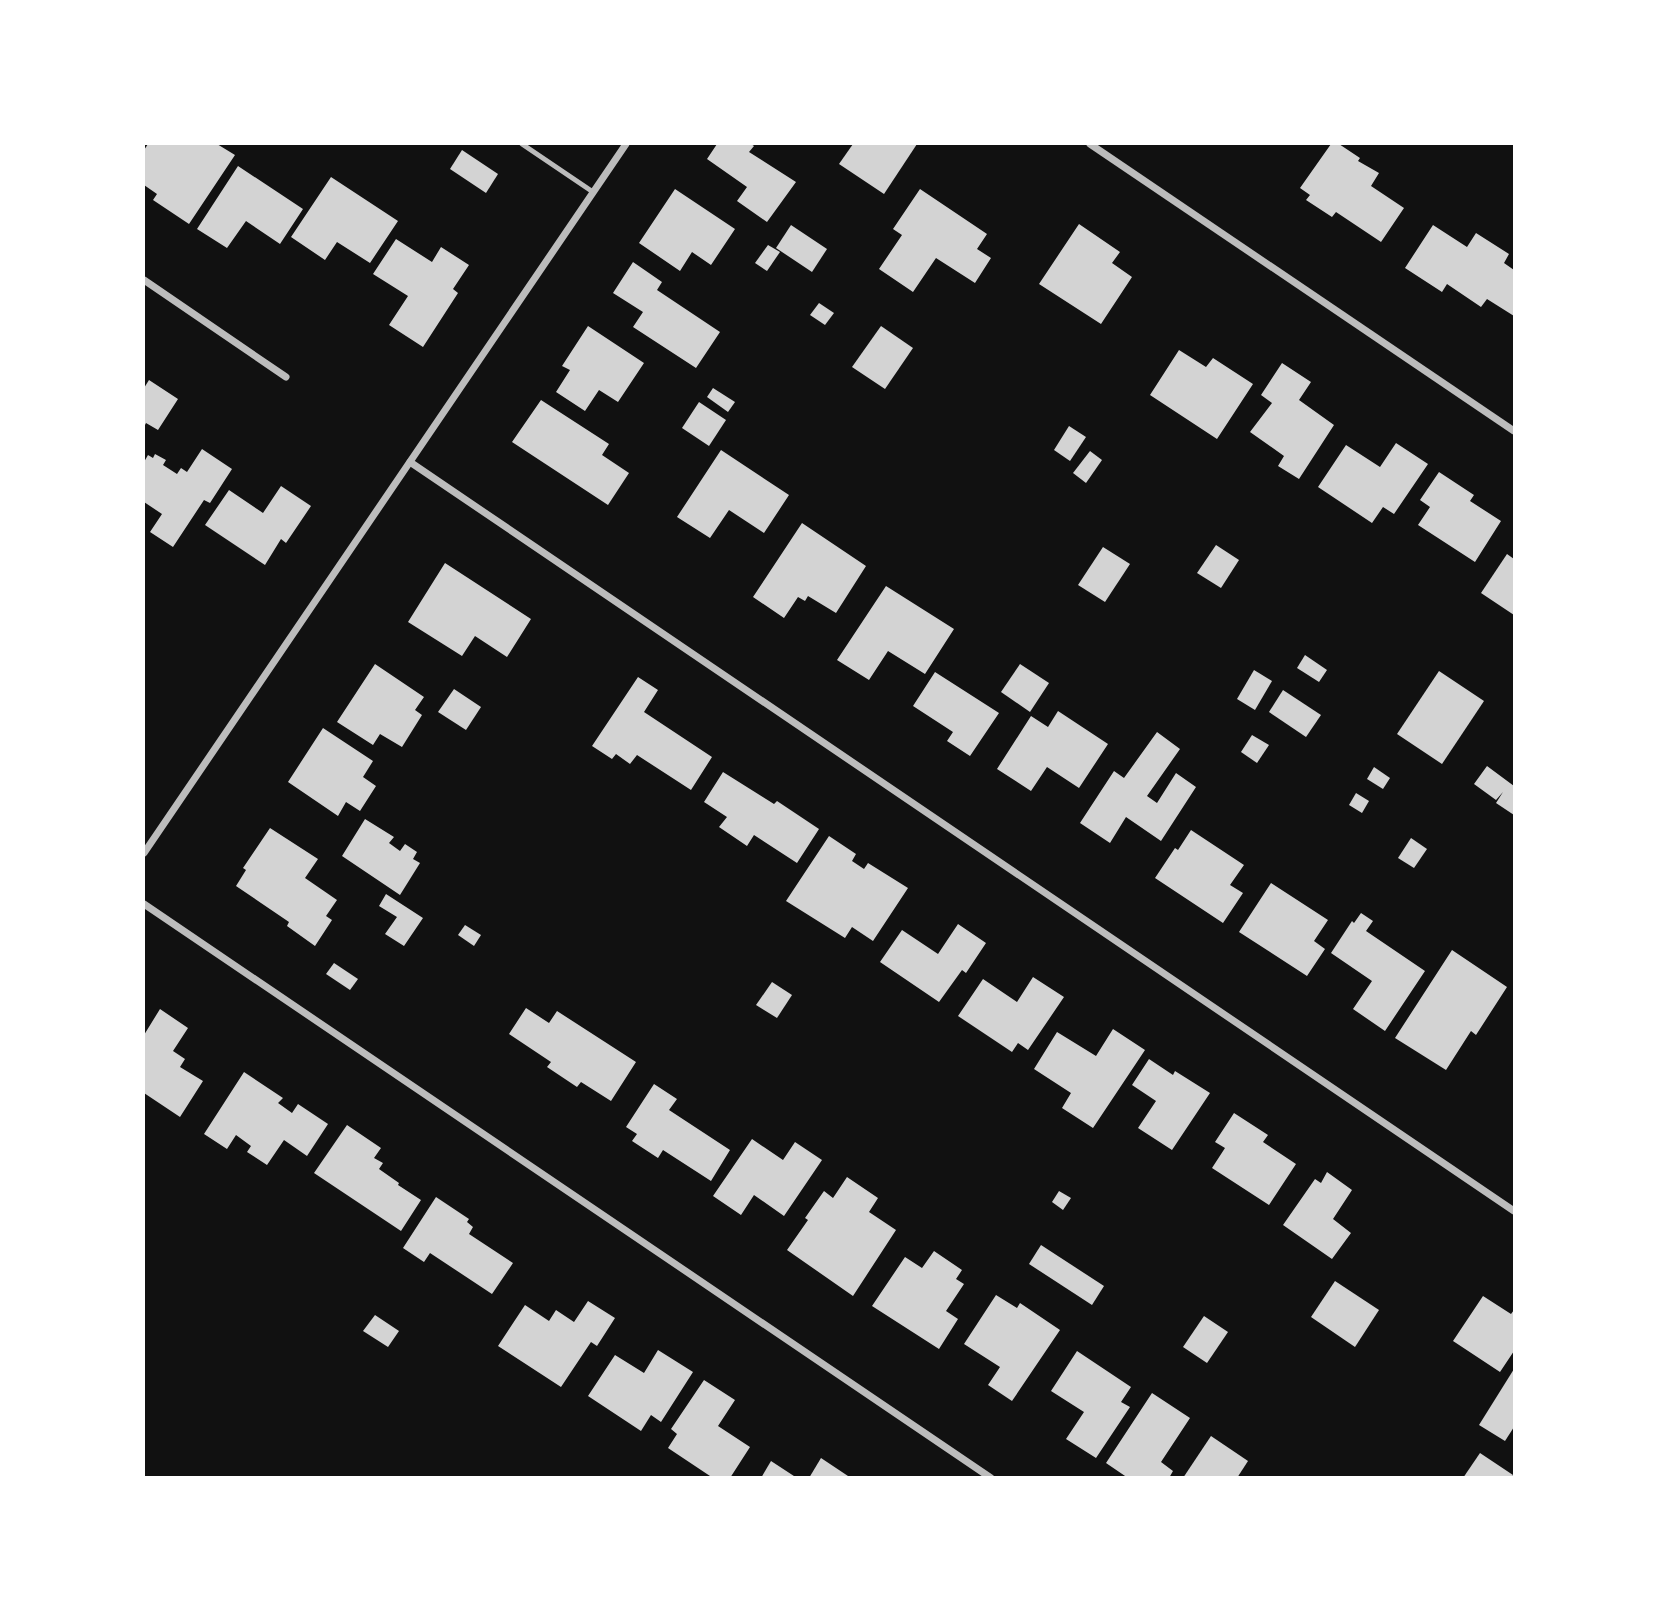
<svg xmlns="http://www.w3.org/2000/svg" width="1658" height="1621" viewBox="0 0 1658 1621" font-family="'IBM Plex Serif',serif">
  <rect width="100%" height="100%" fill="#111"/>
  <!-- building -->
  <g fill="#d3d3d3">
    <path d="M 148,144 L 217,144 L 235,155 L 189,224 L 153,200 L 157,194 L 144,185 L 144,150 Z"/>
    <path d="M 717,144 L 751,144 L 754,146 L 749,152 L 796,182 L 767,222 L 737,201 L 747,187 L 707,159 Z"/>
    <path d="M 853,144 L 917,144 L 884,194 L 839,164 Z"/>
    <path d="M 1331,144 L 1339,144 L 1360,158 L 1358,161 L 1379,173 L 1371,186 L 1404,208 L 1381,242 L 1336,212 L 1332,217 L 1306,200 L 1310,195 L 1300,188 Z"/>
    <path d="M 462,150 L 498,174 L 486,193 L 450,169 Z"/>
    <path d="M 238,166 L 303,209 L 280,244 L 246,221 L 227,248 L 197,229 Z"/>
    <path d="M 331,177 L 398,221 L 370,263 L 337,242 L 325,260 L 291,237 Z"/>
    <path d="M 675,189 L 735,229 L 711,265 L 692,252 L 680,271 L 639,243 Z"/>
    <path d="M 920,189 L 987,234 L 977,249 L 991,258 L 975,283 L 936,258 L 913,292 L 879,269 L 902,235 L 893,229 Z"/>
    <path d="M 1079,224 L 1120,252 L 1112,263 L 1132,277 L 1101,324 L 1039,284 Z"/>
    <path d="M 791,225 L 827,249 L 812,272 L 776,248 Z"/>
    <path d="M 1433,225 L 1467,247 L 1476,233 L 1509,254 L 1504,263 L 1514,270 L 1514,316 L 1487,299 L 1481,307 L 1447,284 L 1442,292 L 1405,268 Z"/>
    <path d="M 396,239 L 432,262 L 441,247 L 469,265 L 453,289 L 458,293 L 423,347 L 389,325 L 408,296 L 373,274 Z"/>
    <path d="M 768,245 L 780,252 L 767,271 L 755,263 Z"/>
    <path d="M 633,262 L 662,282 L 657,290 L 720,332 L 696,368 L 633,327 L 643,312 L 613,293 Z"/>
    <path d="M 819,303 L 834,313 L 825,325 L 810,315 Z"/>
    <path d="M 588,326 L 644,363 L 618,402 L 599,390 L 585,411 L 556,392 L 570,370 L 562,366 Z"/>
    <path d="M 881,326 L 913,348 L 885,389 L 852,367 Z"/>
    <path d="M 1179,350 L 1206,367 L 1213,358 L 1253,384 L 1217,439 L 1150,395 Z"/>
    <path d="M 1282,363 L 1311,382 L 1299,400 L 1334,425 L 1299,479 L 1278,466 L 1284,456 L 1250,432 L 1272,403 L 1261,395 Z"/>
    <path d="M 149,380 L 178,399 L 158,430 L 146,423 L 144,427 L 144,388 Z"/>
    <path d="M 713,388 L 735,402 L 728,412 L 707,397 Z"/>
    <path d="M 541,400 L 609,444 L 602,455 L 629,473 L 608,505 L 512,442 Z"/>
    <path d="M 699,402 L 726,420 L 709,446 L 682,428 Z"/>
    <path d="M 1069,426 L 1086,437 L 1070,461 L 1054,450 Z"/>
    <path d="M 1396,443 L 1428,464 L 1394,514 L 1383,507 L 1372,523 L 1318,487 L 1346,445 L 1380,467 Z"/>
    <path d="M 202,449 L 232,469 L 210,503 L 204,500 L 173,547 L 150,532 L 162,514 L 144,502 L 144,462 L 148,455 L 153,458 L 155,454 L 166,460 L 163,465 L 177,474 L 181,468 L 187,472 Z"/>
    <path d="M 721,450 L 789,495 L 764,533 L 729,510 L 710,538 L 677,517 Z"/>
    <path d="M 1090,451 L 1102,460 L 1086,483 L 1073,473 Z"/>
    <path d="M 1439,472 L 1474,495 L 1470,501 L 1501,521 L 1475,562 L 1418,525 L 1430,507 L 1420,500 Z"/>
    <path d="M 281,486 L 311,506 L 286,543 L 281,539 L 265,565 L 205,525 L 229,490 L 263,513 Z"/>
    <path d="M 802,523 L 866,566 L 836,613 L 808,596 L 805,601 L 798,597 L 784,618 L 753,597 Z"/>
    <path d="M 1216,545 L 1239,560 L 1221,588 L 1197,573 Z"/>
    <path d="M 1103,547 L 1130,564 L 1105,602 L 1078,585 Z"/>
    <path d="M 1507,554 L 1514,559 L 1514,615 L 1481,593 Z"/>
    <path d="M 445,563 L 531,619 L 507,657 L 475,636 L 462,656 L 408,622 Z"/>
    <path d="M 886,586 L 954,629 L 925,674 L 888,651 L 869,680 L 837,660 Z"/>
    <path d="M 1305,655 L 1327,670 L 1319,682 L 1297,668 Z"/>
    <path d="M 375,664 L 424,697 L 415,710 L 422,715 L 402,747 L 380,734 L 373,745 L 337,722 Z"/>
    <path d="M 1020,664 L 1049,683 L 1030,712 L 1001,692 Z"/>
    <path d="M 1254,670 L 1272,681 L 1255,710 L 1237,699 Z"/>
    <path d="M 1439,671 L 1484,701 L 1442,764 L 1397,734 Z"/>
    <path d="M 935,672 L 999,713 L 970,756 L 947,741 L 953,732 L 913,706 Z"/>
    <path d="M 638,677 L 658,690 L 644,712 L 712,757 L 691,790 L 637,755 L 630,764 L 616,754 L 612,759 L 592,746 Z"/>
    <path d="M 454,689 L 481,707 L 466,730 L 438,712 Z"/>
    <path d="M 1283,690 L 1321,715 L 1306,737 L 1269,712 Z"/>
    <path d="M 1058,711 L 1108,744 L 1079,788 L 1047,767 L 1031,791 L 997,769 L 1031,716 L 1048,727 Z"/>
    <path d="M 323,728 L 373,761 L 363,777 L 376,786 L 360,811 L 346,802 L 338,816 L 288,782 Z"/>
    <path d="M 1157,732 L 1180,749 L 1147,796 L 1157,803 L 1176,773 L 1196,787 L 1161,841 L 1126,817 L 1110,843 L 1080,823 L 1114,771 L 1124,778 Z"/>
    <path d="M 1252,735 L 1269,745 L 1257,763 L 1241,752 Z"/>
    <path d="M 1487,766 L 1514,786 L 1514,815 L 1496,803 L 1503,792 L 1496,800 L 1474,784 Z"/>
    <path d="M 1374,767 L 1390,778 L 1383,789 L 1367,779 Z"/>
    <path d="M 723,772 L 774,804 L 777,801 L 819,829 L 797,863 L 754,835 L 747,846 L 719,827 L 727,817 L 704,802 Z"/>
    <path d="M 1356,793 L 1369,801 L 1362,813 L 1349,805 Z"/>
    <path d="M 365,819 L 394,837 L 389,843 L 400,851 L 405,844 L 417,852 L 413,859 L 420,863 L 400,895 L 342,856 Z"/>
    <path d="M 270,828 L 318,859 L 305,878 L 337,900 L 326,916 L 332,920 L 315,946 L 287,926 L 289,922 L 236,886 L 246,870 L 243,868 Z"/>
    <path d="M 1191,830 L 1244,865 L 1230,885 L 1243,893 L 1223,923 L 1155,878 L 1175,848 L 1178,850 Z"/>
    <path d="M 829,836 L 856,854 L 852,861 L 864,869 L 868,863 L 908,888 L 873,941 L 852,927 L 845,938 L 786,901 Z"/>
    <path d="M 1411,838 L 1427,849 L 1414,868 L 1398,858 Z"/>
    <path d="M 1271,883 L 1328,920 L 1314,941 L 1325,949 L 1307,976 L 1239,932 Z"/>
    <path d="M 386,894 L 423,918 L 404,946 L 385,934 L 397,917 L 379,906 Z"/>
    <path d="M 1361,913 L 1373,921 L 1366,931 L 1425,971 L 1385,1031 L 1353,1009 L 1372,981 L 1331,953 L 1352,921 L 1354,923 Z"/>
    <path d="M 958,924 L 986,943 L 966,973 L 962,970 L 939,1002 L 880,962 L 902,930 L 938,954 Z"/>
    <path d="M 465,925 L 481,935 L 474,946 L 458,935 Z"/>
    <path d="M 1452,950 L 1507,987 L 1476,1035 L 1471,1031 L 1446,1070 L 1395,1038 Z"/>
    <path d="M 334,963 L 358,979 L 350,990 L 326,974 Z"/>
    <path d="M 1033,977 L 1064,997 L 1028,1050 L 1018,1043 L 1012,1052 L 958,1016 L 983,979 L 1017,1002 Z"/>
    <path d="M 772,982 L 792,995 L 777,1018 L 756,1005 Z"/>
    <path d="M 526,1008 L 549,1023 L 557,1011 L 636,1062 L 611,1101 L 581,1082 L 577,1087 L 547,1067 L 551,1062 L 509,1034 Z"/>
    <path d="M 160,1009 L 188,1028 L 173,1051 L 185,1059 L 180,1067 L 203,1081 L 180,1117 L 144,1093 L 144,1035 Z"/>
    <path d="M 1113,1029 L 1145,1050 L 1093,1128 L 1062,1108 L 1071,1093 L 1034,1069 L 1057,1032 L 1096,1056 Z"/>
    <path d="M 1149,1059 L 1173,1075 L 1175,1071 L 1210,1093 L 1172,1150 L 1138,1128 L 1156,1101 L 1132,1085 Z"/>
    <path d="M 244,1072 L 283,1098 L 278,1103 L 292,1113 L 298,1104 L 328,1124 L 307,1156 L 284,1140 L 267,1165 L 247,1152 L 251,1146 L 236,1135 L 227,1149 L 204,1134 Z"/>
    <path d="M 654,1084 L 677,1099 L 669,1110 L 730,1150 L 711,1181 L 663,1150 L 658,1158 L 632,1141 L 637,1134 L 626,1127 Z"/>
    <path d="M 1234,1113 L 1268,1135 L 1263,1142 L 1296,1164 L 1269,1205 L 1212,1168 L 1225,1148 L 1215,1142 Z"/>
    <path d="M 347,1125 L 381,1148 L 374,1158 L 383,1163 L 379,1169 L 399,1183 L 398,1185 L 421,1200 L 401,1231 L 314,1173 Z"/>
    <path d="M 752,1139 L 783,1160 L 795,1142 L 822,1160 L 784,1216 L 754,1195 L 741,1215 L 713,1196 Z"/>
    <path d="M 1327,1172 L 1352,1190 L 1333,1219 L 1351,1233 L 1332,1259 L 1283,1225 L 1315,1179 L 1321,1183 Z"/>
    <path d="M 847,1177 L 878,1198 L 869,1212 L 896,1230 L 853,1296 L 787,1250 L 808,1220 L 805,1218 L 824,1191 L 833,1198 Z"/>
    <path d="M 1059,1191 L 1071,1198 L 1063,1210 L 1052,1202 Z"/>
    <path d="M 436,1197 L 469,1219 L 467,1222 L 473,1227 L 469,1234 L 513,1263 L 492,1294 L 430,1253 L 424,1262 L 403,1248 Z"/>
    <path d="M 1041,1245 L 1104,1286 L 1092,1305 L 1029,1264 Z"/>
    <path d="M 934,1251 L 962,1270 L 956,1279 L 964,1284 L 946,1311 L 958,1319 L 939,1349 L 872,1306 L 905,1257 L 922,1268 Z"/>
    <path d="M 1335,1281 L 1379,1310 L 1355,1347 L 1311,1317 Z"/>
    <path d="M 996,1295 L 1017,1308 L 1020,1303 L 1060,1330 L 1012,1401 L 988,1385 L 1000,1367 L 964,1344 Z"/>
    <path d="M 1483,1296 L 1511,1314 L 1514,1310 L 1514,1351 L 1500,1372 L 1453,1341 Z"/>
    <path d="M 588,1301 L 615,1318 L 597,1346 L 591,1342 L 561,1387 L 498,1346 L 525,1305 L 549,1321 L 556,1310 L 574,1322 Z"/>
    <path d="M 375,1315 L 399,1331 L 388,1347 L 363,1331 Z"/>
    <path d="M 1204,1316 L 1228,1332 L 1207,1363 L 1183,1347 Z"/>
    <path d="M 658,1350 L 693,1372 L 661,1422 L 651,1415 L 641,1431 L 588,1396 L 615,1355 L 644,1373 Z"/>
    <path d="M 1077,1351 L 1131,1387 L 1121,1402 L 1130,1407 L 1096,1458 L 1066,1439 L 1084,1412 L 1051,1391 Z"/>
    <path d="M 1514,1369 L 1514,1427 L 1505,1441 L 1479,1425 Z"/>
    <path d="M 704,1380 L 735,1400 L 718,1426 L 750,1447 L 730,1478 L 713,1478 L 668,1448 L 677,1434 L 671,1429 Z"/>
    <path d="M 1152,1393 L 1190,1418 L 1161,1462 L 1173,1471 L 1169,1478 L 1128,1478 L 1106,1463 Z"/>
    <path d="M 1211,1436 L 1248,1461 L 1237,1478 L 1183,1478 Z"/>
    <path d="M 1480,1453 L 1513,1475 L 1512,1478 L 1463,1478 Z"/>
    <path d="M 821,1458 L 851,1478 L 809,1478 Z"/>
    <path d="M 771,1461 L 797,1478 L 761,1478 Z"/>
  </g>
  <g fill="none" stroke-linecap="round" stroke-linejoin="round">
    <!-- service -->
    <path stroke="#bcbcbc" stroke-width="5" d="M 522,144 L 593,192"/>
    <!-- minor -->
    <g stroke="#bcbcbc" stroke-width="7">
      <path d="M 1090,144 L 1514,431"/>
      <path d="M 144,280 L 286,377"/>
      <path d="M 410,462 L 1514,1211"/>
      <path d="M 144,853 L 626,144"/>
      <path d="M 144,904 L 991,1478"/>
    </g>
  </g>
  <!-- border -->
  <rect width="1658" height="1621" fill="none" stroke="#ffffff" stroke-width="290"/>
</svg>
